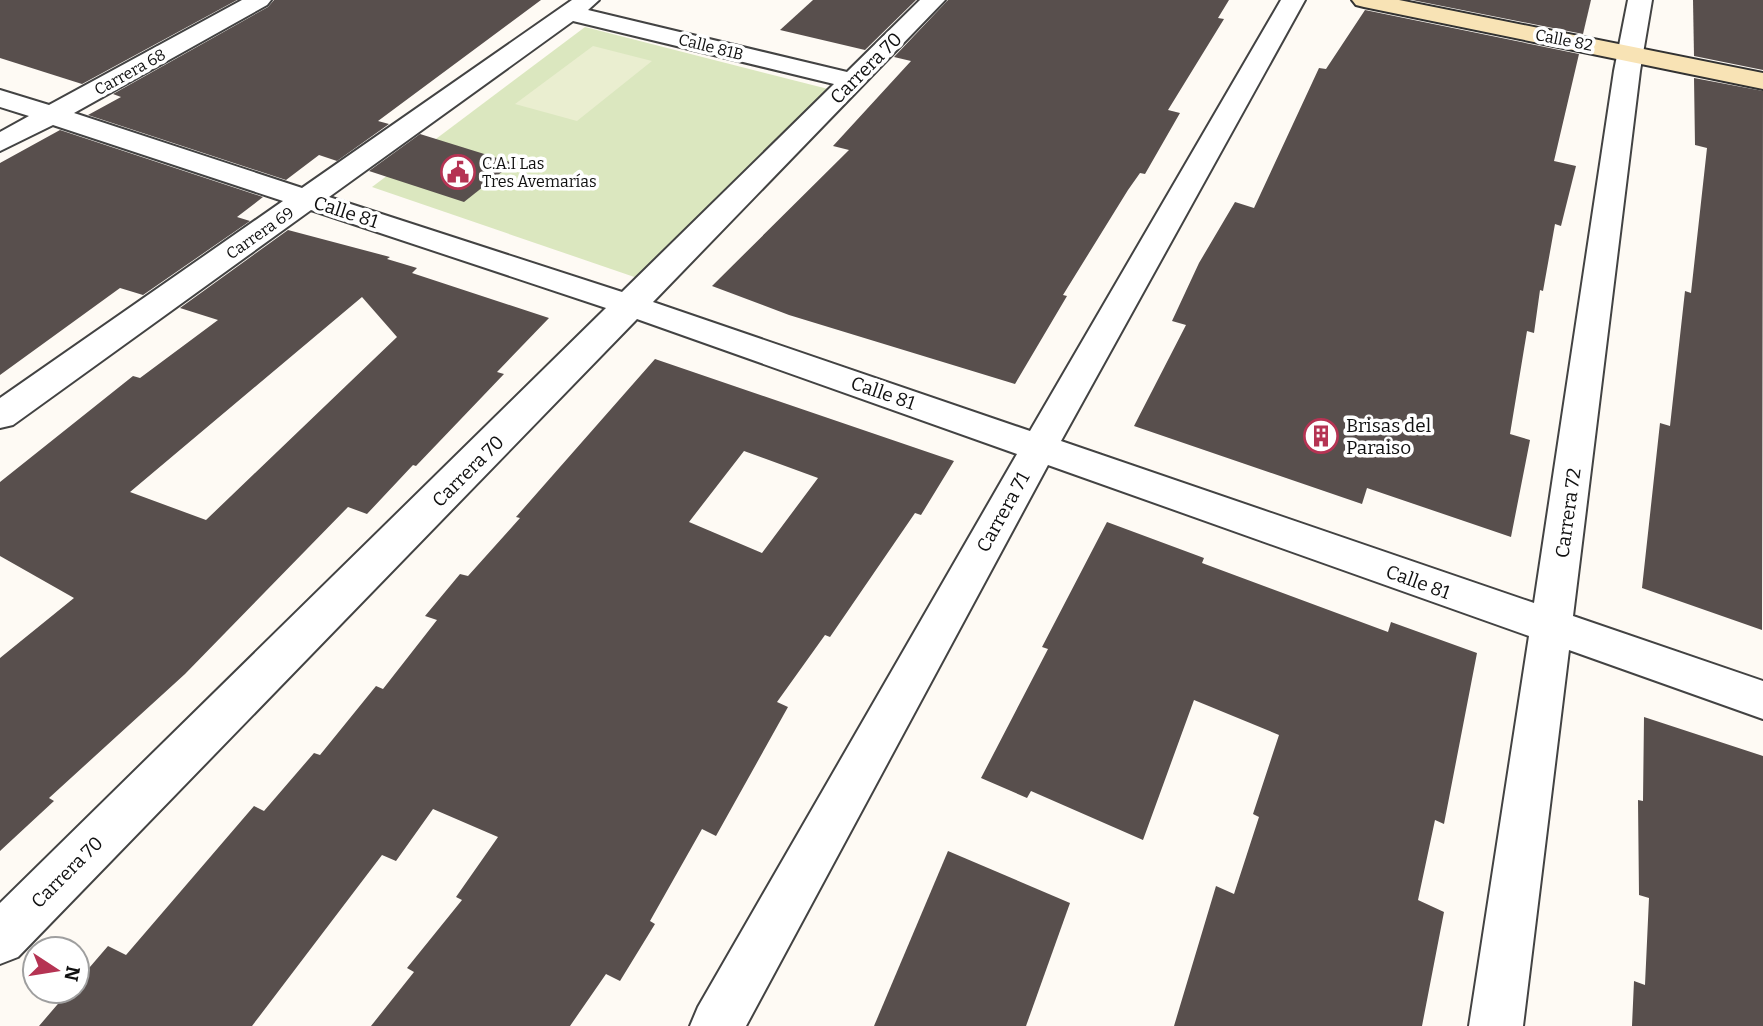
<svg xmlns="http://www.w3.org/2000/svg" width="1763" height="1026" viewBox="0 0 1763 1026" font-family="Bitter,serif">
  <rect width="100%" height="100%" fill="#fefaf4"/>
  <!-- green -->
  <path fill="#dbe7bf" d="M 585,27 L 836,91 L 646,281 L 372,187 Z"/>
  <!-- pitch -->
  <path fill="#eaeed0" d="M 593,46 L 652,61 L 577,121 L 515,104 Z"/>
  <!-- building -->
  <g fill="#584f4d" fill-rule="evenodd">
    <path d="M 0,0 L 237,0 L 82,84 L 0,58 Z"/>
    <path d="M 274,0 L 541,0 L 378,121 L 389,124 L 337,161 L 319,155 L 286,180 L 88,115 L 121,97 L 113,94 L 268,7 Z"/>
    <path d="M 813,0 L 916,0 L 865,50 L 780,30 Z"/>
    <path d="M 948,0 L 1229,0 L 1218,18 L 1224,19 L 1168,110 L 1180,113 L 1145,174 L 1140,173 L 1128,190 L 1063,295 L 1067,296 L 1015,384 L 789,315 L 712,286 L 849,150 L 833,146 L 911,61 L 894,57 Z"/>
    <path d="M 1412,0 L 1591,0 L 1583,34 Z"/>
    <path d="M 1693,0 L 1763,0 L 1763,70 L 1694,56 Z"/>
    <path d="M 1365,10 L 1579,54 L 1554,161 L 1576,166 L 1561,226 L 1555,224 L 1543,291 L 1540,290 L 1534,333 L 1527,331 L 1510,434 L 1530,440 L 1511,537 L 1367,488 L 1362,504 L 1134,426 L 1186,325 L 1172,321 L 1199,263 L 1235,202 L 1254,208 L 1319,68 L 1326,69 Z"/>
    <path d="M 1694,78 L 1763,91 L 1762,630 L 1642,588 L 1660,423 L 1670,426 L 1685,291 L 1691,293 L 1707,148 L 1695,145 Z"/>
    <path d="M 60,130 L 263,197 L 237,217 L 250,221 L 143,295 L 120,288 L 0,375 L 0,163 Z"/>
    <path d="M 420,134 L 513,163 L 464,202 L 369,171 Z"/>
    <path d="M 288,230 L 390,257 L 387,259 L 417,268 L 412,273 L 549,318 L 497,372 L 504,374 L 416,466 L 413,465 L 367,514 L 348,507 L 185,674 L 49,798 L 54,801 L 0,851 L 0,658 L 74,598 L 0,556 L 0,482 L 133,376 L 140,378 L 218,320 L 180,308 ZM 362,297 L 397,337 L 206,520 L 130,492 Z"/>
    <path d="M 655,359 L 954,461 L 921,515 L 915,513 L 830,637 L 825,635 L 777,702 L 788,707 L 716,836 L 702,829 L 650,921 L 655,924 L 620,981 L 606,974 L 570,1026 L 371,1026 L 414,972 L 407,968 L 462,900 L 456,897 L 498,837 L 433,809 L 396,861 L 382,855 L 252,1026 L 39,1026 L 69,991 L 77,991 L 77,982 L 108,946 L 126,955 L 254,806 L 264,811 L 314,753 L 320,755 L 376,686 L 383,689 L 437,620 L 425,616 L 460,574 L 468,576 L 520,518 L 516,517 ZM 744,451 L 818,478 L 762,553 L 689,522 Z"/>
    <path d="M 1107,522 L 1204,558 L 1202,563 L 1388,632 L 1391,622 L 1477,653 L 1444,824 L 1435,820 L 1418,900 L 1444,912 L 1422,1026 L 1174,1026 L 1216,886 L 1234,894 L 1259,817 L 1253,814 L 1279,735 L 1194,700 L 1143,840 L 1031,791 L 1027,798 L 981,778 L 1048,649 L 1042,647 Z"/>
    <path d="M 1644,717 L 1763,756 L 1763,1026 L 1632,1026 L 1634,981 L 1645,985 L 1649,898 L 1639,895 L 1638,800 L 1643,801 Z"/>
    <path d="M 948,851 L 1070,903 L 1026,1026 L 874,1026 Z"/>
  </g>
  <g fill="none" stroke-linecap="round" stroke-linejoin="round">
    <!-- street casing -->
    <g stroke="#434343" stroke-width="4">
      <path id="street" d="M 242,0 L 271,0 L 267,5 L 74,113 L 302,188 L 572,0 L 599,0 L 588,10 L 847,72 L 920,0 L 945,0 L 653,302 L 1030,431 L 1281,0 L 1305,0 L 1061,441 L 1534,603 L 1614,71 L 1628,0 L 1652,0 L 1640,71 L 1573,616 L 1763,681 L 1763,719 L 1569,650 L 1523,1026 L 1469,1026 L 1529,636 L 1048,465 L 746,1026 L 690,1026 L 698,1007 L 1017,454 L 637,319 L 18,957 L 0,964 L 0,903 L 606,308 L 311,210 L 13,425 L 0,428 L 0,398 L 283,201 L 53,125 L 0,151 L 0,132 L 29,116 L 0,107 L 0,90 L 49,105 ZM 573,21 L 834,84 L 622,292 L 329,197 Z"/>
    </g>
    <!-- secondary casing -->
    <g stroke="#323232" stroke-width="4">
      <path id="secondary" d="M 1352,0 L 1399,0 L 1763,73 L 1763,89 L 1364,7 L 1356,5 Z"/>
    </g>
    <!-- street -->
    <use href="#street" fill="#fff" fill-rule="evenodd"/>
    <!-- secondary -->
    <use href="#secondary" fill="#f8e3b5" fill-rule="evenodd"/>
  </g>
  <!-- icons -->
  <defs>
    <g id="civic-ring" transform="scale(1.75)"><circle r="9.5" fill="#fff" stroke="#b53353" stroke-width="1.5"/><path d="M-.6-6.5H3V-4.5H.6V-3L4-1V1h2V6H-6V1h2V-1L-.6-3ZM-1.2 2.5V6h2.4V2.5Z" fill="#b53353"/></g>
    <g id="building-ring" transform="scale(1.75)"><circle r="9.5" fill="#fff" stroke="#b53353" stroke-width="1.5"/><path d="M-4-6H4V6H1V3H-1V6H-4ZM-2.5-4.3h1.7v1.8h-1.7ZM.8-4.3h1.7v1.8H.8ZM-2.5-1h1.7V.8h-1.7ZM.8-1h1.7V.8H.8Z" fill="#b53353"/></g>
  </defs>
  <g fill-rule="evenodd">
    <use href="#civic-ring" x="458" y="172"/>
    <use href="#building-ring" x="1321" y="436"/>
  </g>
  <g text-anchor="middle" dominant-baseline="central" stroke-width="7" stroke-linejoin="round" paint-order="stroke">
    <!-- far-street labels -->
    <g font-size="16" fill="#101010" stroke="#fff">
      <text transform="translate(1564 40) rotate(11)">Calle 82</text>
      <text transform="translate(711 47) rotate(14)">Calle 81B</text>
      <text transform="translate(130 72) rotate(-29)">Carrera 68</text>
      <text transform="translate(260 233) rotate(-35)">Carrera 69</text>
    </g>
    <!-- far-poi labels -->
    <g font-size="16" fill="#101010" stroke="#fff" text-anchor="start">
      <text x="482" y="163">C.A.I Las<tspan x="482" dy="18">Tres Avemarías</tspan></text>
    </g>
    <!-- street labels -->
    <g font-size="19" fill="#101010" stroke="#fff">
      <text transform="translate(866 68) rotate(-45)">Carrera 70</text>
      <text transform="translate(346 212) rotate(18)">Calle 81</text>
      <text transform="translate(883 393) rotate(19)">Calle 81</text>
      <text transform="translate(468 471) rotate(-45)">Carrera 70</text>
      <text transform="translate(1003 512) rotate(-61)">Carrera 71</text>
      <text transform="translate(1568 513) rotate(-82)">Carrera 72</text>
      <text transform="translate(1418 582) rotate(20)">Calle 81</text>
      <text transform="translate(67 872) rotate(-45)">Carrera 70</text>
    </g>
    <!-- poi labels -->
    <g font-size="19" fill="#101010" stroke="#fff" text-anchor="start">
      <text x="1346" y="425">Brisas del<tspan x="1346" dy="22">Paraiso</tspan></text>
    </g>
  </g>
  <!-- north arrow -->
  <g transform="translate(56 970) rotate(102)"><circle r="33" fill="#ffffff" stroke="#9f9f9f" stroke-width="2"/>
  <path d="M0-5L12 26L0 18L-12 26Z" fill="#b53353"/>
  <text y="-10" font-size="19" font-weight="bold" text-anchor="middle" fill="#101010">N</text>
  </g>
</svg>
